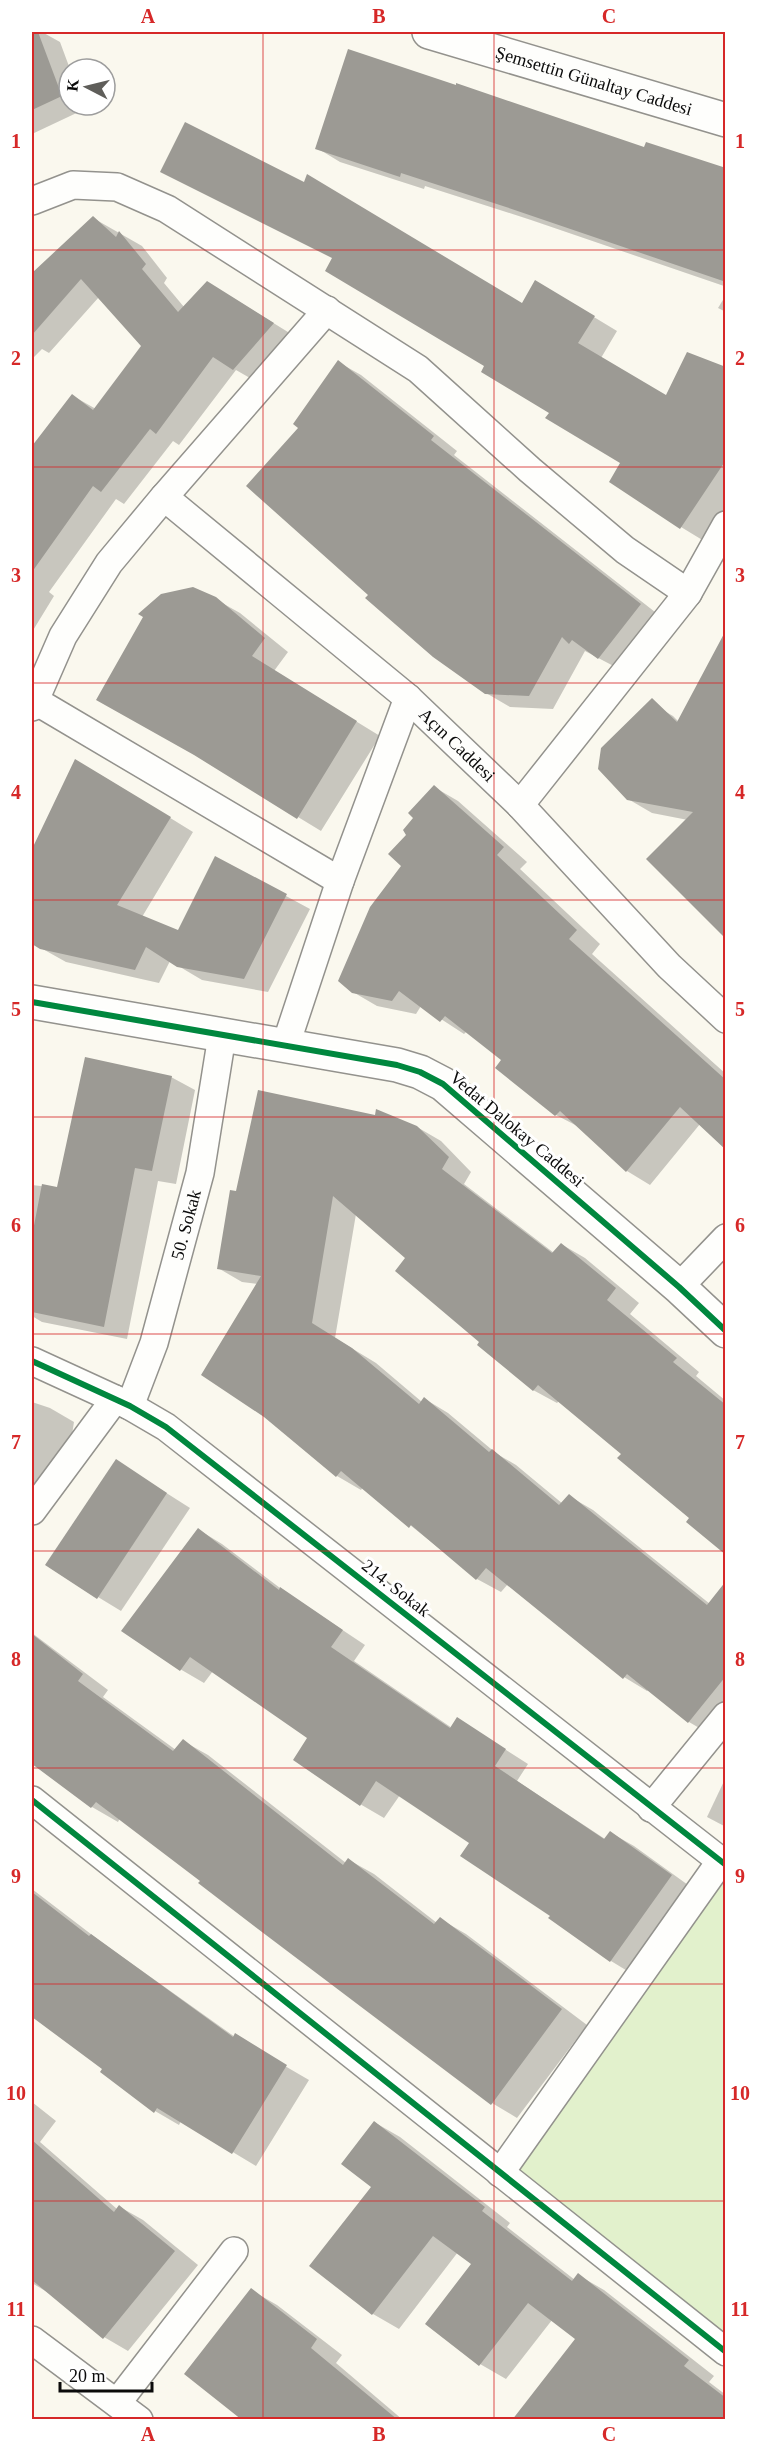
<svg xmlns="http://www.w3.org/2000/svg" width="757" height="2451" viewBox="0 0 757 2451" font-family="Georgia,serif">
  <rect width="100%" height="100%" fill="#faf8ee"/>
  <!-- green -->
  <path fill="#e2f1cc" d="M 725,1865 L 725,2352 L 500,2173 Z"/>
  <!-- shadow -->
  <g fill="#0003">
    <path d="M 32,32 L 42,32 L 60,42 L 70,69 L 69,105 L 83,105 L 85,109 L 32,134 Z"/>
    <path d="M 317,148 L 645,148 L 726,170 L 724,286 L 531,220 L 425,186 L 424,189 L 340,162 Z"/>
    <path d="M 93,218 L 142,246 L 167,278 L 164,283 L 184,307 L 230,296 L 296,337 L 257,382 L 236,370 L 179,445 L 173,441 L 124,504 L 116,499 L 49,592 L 54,596 L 32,632 L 32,449 L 73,396 L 96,409 L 143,346 L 99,297 L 49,353 L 42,349 L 32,359 L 32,275 Z"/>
    <path d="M 536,282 L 617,331 L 601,358 L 667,397 L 726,369 L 726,509 L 704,541 L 681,527 L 622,462 L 551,412 L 523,304 Z"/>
    <path d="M 726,295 L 726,312 L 718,308 Z"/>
    <path d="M 338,362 L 361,375 L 457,451 L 454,455 L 664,619 L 623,671 L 585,651 L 553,709 L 510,707 L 486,693 L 370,595 L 300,428 Z"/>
    <path d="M 215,599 L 240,613 L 288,652 L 274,671 L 380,736 L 321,831 L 298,817 Z"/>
    <path d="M 649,702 L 673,716 L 726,770 L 688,820 L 652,813 L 628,799 Z"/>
    <path d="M 99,774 L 193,832 L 142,917 L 179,932 L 286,896 L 310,909 L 268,992 L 202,980 L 170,961 L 159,983 L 66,962 L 32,943 L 32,855 L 38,838 Z"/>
    <path d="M 434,787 L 458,801 L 527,862 L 520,869 L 600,944 L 592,954 L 726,1074 L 726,1148 L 700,1124 L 650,1185 L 627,1171 L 581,1128 L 556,1115 L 497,1067 L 504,1059 L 467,1031 L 464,1034 L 421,1006 L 416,1014 L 377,1006 L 353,992 L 403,866 L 408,835 Z"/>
    <path d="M 171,1077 L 195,1090 L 176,1184 L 158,1181 L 127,1339 L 42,1322 L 32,1316 L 32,1185 L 58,1188 Z"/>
    <path d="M 417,1127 L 441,1141 L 471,1172 L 464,1184 L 554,1253 L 561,1244 L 585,1258 L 639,1303 L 630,1314 L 699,1372 L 696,1376 L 726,1401 L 726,1553 L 623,1454 L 559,1401 L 557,1403 L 533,1390 L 482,1342 L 407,1258 L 356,1214 L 335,1338 L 376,1363 L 422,1402 L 425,1399 L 448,1413 L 497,1454 L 516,1465 L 563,1504 L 569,1496 L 593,1510 L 710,1604 L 726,1610 L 726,1719 L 713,1736 L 689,1722 L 648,1690 L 647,1691 L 624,1677 L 508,1584 L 501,1592 L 477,1579 L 363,1487 L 361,1490 L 337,1476 L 265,1416 L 258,1284 L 242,1282 L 218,1268 L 237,1193 Z"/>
    <path d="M 32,1402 L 50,1408 L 74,1422 L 71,1441 L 32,1499 Z"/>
    <path d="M 116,1461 L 190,1508 L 121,1611 L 98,1597 Z"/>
    <path d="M 199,1530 L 222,1544 L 284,1591 L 365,1645 L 354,1661 L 452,1728 L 458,1719 L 528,1764 L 517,1781 L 605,1839 L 611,1833 L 634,1846 L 695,1890 L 634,1975 L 611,1961 L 550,1918 L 552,1915 L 472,1842 L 400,1795 L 384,1818 L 360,1804 L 309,1738 L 213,1671 L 204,1683 L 180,1669 Z"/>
    <path d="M 32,1633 L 108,1690 L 103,1697 L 176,1750 L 183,1741 L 208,1755 L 346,1863 L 349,1860 L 374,1874 L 437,1923 L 440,1919 L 466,1934 L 587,2025 L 517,2118 L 492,2103 L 120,1818 L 118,1822 L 92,1807 L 32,1763 Z"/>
    <path d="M 726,1777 L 726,1827 L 707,1817 Z"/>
    <path d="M 32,1889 L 100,1941 L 235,2037 L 309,2080 L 256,2166 L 181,2121 L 179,2125 L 155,2111 L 102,2072 L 104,2069 L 32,2014 Z"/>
    <path d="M 32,2102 L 56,2121 L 40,2142 L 117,2209 L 120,2207 L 143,2220 L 198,2265 L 128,2351 L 104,2337 L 52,2295 L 32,2283 Z"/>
    <path d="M 374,2122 L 400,2137 L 510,2223 L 507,2227 L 575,2280 L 578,2275 L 604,2290 L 714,2376 L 709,2382 L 726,2395 L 726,2420 L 577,2339 L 552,2320 L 506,2379 L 480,2364 L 473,2264 L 458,2252 L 399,2329 L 373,2314 L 311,2266 L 373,2186 Z"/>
    <path d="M 251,2290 L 277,2305 L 342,2355 L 336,2363 L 403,2420 L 245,2420 Z"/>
  </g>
  <!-- building -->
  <g fill="#9c9a94">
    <path d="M 32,32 L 38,32 L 62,96 L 32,110 Z"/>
    <path d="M 348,49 L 456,85 L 456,83 L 644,147 L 646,142 L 726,168 L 726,282 L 506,207 L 401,173 L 400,177 L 315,149 Z"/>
    <path d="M 185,122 L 304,182 L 307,174 L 522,303 L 535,280 L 595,316 L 578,343 L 666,395 L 687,352 L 726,367 L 726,460 L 680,529 L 609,482 L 620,463 L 545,418 L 549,413 L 481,372 L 484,366 L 325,271 L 332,258 L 160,172 Z"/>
    <path d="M 93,216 L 116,237 L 119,231 L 146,264 L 142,269 L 178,312 L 207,281 L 274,323 L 233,370 L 213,357 L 156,434 L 150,429 L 101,492 L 93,486 L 32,572 L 32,446 L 72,394 L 93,410 L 141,346 L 81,279 L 32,335 L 32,273 Z"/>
    <path d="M 338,360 L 434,436 L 431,440 L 641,604 L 598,659 L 572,640 L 569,644 L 562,637 L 529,696 L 485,694 L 433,657 L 365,598 L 368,595 L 246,486 L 298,428 L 293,424 Z"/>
    <path d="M 193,587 L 216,597 L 265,638 L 252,656 L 357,721 L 297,819 L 194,755 L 96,700 L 143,617 L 138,614 L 161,594 Z"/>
    <path d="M 726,630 L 726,939 L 646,859 L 693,812 L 627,800 L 598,769 L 601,748 L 652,698 L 677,722 Z"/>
    <path d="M 75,759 L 171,817 L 117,905 L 178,930 L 215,856 L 287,894 L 244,979 L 177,967 L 146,947 L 135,970 L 40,949 L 32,944 L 32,849 Z"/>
    <path d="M 434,785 L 504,847 L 497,855 L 577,930 L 569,939 L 726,1080 L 726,1150 L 680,1107 L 626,1172 L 560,1111 L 555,1116 L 495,1068 L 501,1060 L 445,1016 L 440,1022 L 399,991 L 392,1001 L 352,993 L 338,981 L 370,907 L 401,866 L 388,854 L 406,835 L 403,830 L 413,818 L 408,813 Z"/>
    <path d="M 85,1057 L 172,1076 L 152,1171 L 135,1168 L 104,1327 L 32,1312 L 32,1236 L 42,1184 L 57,1187 Z"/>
    <path d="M 258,1090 L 375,1115 L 376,1109 L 417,1126 L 449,1157 L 442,1169 L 552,1253 L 561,1243 L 616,1288 L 607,1300 L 677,1358 L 673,1362 L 726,1405 L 726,1555 L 686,1522 L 689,1518 L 617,1458 L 621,1454 L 538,1385 L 533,1391 L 477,1345 L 479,1342 L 395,1271 L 405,1258 L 333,1196 L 312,1323 L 352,1348 L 419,1404 L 424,1397 L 489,1452 L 492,1449 L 559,1505 L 569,1494 L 707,1605 L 726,1581 L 726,1676 L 688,1723 L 627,1674 L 623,1679 L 486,1568 L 476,1580 L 411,1525 L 409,1528 L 341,1471 L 336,1477 L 264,1417 L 201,1375 L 261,1276 L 217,1269 L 230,1190 L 236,1191 Z"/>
    <path d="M 116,1459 L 167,1493 L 97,1599 L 45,1565 Z"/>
    <path d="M 198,1528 L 279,1590 L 280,1587 L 343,1630 L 331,1647 L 450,1728 L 457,1717 L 506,1749 L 495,1766 L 604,1839 L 610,1831 L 672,1875 L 610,1962 L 548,1918 L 550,1916 L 460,1856 L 469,1843 L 376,1781 L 360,1806 L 293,1760 L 307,1738 L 190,1657 L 180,1671 L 121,1631 Z"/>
    <path d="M 32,1634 L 83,1674 L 78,1681 L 173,1751 L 183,1739 L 343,1865 L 348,1858 L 434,1924 L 440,1917 L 562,2009 L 491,2105 L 258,1929 L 198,1883 L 200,1881 L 96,1802 L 91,1808 L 32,1764 Z"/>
    <path d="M 32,1892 L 89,1936 L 91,1934 L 233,2037 L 235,2033 L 287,2065 L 232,2154 L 157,2108 L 154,2113 L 100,2072 L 102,2069 L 32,2017 Z"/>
    <path d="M 374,2121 L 485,2207 L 482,2211 L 572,2281 L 578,2273 L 689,2360 L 684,2366 L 726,2398 L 726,2420 L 512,2420 L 575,2339 L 528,2303 L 479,2366 L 425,2324 L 471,2264 L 433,2236 L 372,2315 L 309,2266 L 371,2187 L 341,2164 Z"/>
    <path d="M 32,2140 L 114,2212 L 119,2205 L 175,2251 L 103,2339 L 32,2280 Z"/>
    <path d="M 251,2288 L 317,2339 L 311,2348 L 398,2420 L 242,2420 L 184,2374 Z"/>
  </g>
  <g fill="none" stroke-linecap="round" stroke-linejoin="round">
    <!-- minor casing -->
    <g stroke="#93928d" stroke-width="30">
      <g id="minor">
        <path d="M 32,201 L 73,185 L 117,187 L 167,209 L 418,369 L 530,470 L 625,550 L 688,593"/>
        <path id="s1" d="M 164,497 L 408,698 L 520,805 L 669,966 L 726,1019"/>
        <path d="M 34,700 L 340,881"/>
        <path d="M 32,707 L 63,636 L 109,563 L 164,497 L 327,310"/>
        <path d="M 520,805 L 688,593 L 726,525"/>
        <path d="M 285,1047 L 340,881 L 408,698"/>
        <path d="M 679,1287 L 726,1238"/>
        <path d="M 32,1361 L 130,1406 L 166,1427 L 726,1865"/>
        <path id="s2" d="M 130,1406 L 154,1343 L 200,1173 L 222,1036"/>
        <path d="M 32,1511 L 115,1399"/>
        <path d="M 32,1800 L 726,2352"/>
        <path d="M 651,1808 L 726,1716"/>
        <path d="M 500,2173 L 720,1862"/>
        <path d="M 32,2340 L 139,2420"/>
        <path d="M 117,2403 L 234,2251"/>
      </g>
    </g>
    <!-- tertiary casing -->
    <g stroke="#93928d" stroke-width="36">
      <g id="tertiary">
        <path id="s3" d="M 429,32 L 726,120"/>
        <path d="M 32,1002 L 397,1065 L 420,1072 L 443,1084 L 679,1287 L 726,1331"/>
      </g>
    </g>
    <!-- minor -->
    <use href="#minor" stroke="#fefefc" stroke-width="27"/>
    <!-- tertiary -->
    <use href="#tertiary" stroke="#fefefc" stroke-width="33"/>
    <!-- cycleway casing -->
    <g stroke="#fff" stroke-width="10">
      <g id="cycleway">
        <path d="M 32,1002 L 397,1065 L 420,1072 L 443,1084 L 679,1287 L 726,1331"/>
        <path d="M 32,1361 L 130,1406 L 166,1427 L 726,1865"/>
        <path d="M 32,1800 L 726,2352"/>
      </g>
    </g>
    <!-- cycleway -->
    <use href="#cycleway" stroke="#00873e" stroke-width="6"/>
  </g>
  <!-- grid -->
  <path fill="none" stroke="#d62828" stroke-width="1.5" stroke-opacity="0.55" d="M 263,32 L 263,2420M 494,32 L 494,2420M 32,250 L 726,250M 32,467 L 726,467M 32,683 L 726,683M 32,900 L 726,900M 32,1117 L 726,1117M 32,1334 L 726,1334M 32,1551 L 726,1551M 32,1768 L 726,1768M 32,1984 L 726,1984M 32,2201 L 726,2201"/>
  <g text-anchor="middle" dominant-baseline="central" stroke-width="6" stroke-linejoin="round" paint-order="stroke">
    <!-- street labels -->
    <g font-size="18" fill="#0b0b0b" stroke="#fff">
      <text stroke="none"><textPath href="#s3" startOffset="172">Şemsettin Günaltay Caddesi</textPath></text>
      <text stroke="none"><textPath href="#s1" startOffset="384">Açın Caddesi</textPath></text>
      <text transform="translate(517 1129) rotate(40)">Vedat Dalokay Caddesi</text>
      <text stroke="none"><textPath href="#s2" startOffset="190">50. Sokak</textPath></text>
      <text transform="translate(396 1588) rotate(38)">214. Sokak</text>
    </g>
  </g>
  <!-- border -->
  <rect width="757" height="2451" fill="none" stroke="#ffffff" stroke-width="66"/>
  <!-- north arrow -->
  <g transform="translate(87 87) rotate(277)"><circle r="28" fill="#ffffff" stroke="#9d9d9d" stroke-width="1.5"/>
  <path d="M0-4.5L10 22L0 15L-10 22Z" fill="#5f5e5a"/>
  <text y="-9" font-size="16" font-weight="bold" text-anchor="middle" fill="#0b0b0b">K</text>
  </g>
  <!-- scale -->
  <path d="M60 2382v9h92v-9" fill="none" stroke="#0b0b0b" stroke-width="3"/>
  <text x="69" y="2382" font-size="18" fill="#0b0b0b" stroke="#ffffff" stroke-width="4.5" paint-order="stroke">20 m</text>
  <rect x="33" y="33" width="691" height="2385" fill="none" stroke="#d62828" stroke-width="2"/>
  <g font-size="20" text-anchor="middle" font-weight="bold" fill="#d62828">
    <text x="148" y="23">A</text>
    <text x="379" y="23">B</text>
    <text x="609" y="23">C</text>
    <text x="16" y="148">1</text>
    <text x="740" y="148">1</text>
    <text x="16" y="365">2</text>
    <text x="740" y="365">2</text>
    <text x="16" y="582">3</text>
    <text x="740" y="582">3</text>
    <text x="16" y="799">4</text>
    <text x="740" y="799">4</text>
    <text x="16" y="1016">5</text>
    <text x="740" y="1016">5</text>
    <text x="16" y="1232">6</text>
    <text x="740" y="1232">6</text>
    <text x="16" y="1449">7</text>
    <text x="740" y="1449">7</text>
    <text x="16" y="1666">8</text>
    <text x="740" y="1666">8</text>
    <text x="16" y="1883">9</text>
    <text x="740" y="1883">9</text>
    <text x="16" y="2100">10</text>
    <text x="740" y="2100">10</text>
    <text x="16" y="2316">11</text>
    <text x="740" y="2316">11</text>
    <text x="148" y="2441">A</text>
    <text x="379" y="2441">B</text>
    <text x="609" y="2441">C</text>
  </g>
</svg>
